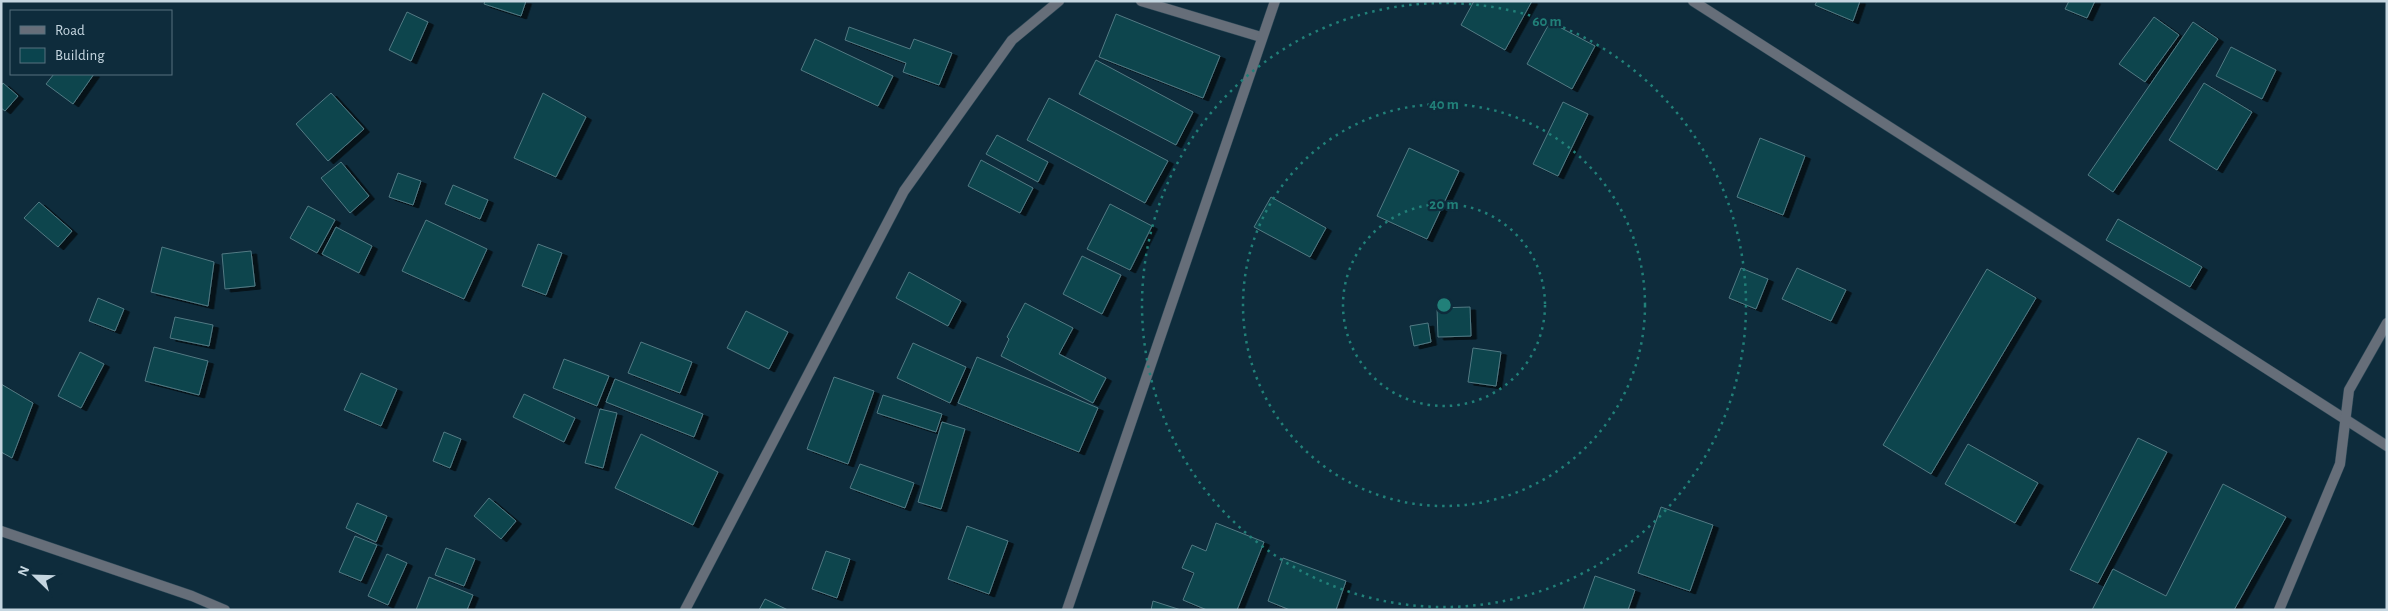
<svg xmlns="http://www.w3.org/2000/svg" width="2388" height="611" viewBox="0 0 2388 611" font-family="'Alegreya Sans',sans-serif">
  <defs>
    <filter id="shadow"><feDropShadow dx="5.5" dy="3" stdDeviation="0" flood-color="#0009"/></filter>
  </defs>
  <rect width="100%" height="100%" fill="#0e2c3c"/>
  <!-- building -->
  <g fill="#0a444e" stroke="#537a83" filter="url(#shadow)">
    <path d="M 485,1 L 526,1 L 521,16 L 484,4 Z"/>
    <path d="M 1474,1 L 1532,1 L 1505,50 L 1461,25 Z"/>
    <path d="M 1817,1 L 1860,1 L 1853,21 L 1815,5 Z"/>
    <path d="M 2069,1 L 2095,1 L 2087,18 L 2065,9 Z"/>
    <path d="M 407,12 L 428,22 L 411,61 L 389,50 Z"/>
    <path d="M 1116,14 L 1220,56 L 1203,98 L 1099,57 Z"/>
    <path d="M 2154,17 L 2179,35 L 2145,82 L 2119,64 Z"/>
    <path d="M 1550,22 L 1595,46 L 1572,89 L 1527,64 Z"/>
    <path d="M 2193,22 L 2218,39 L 2113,192 L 2088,175 Z"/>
    <path d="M 849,27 L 910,49 L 914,39 L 952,53 L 939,85 L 903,72 L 906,63 L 845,40 Z"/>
    <path d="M 815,39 L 893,76 L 878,106 L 801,70 Z"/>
    <path d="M 2231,47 L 2276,70 L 2262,99 L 2216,76 Z"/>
    <path d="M 1096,60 L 1193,112 L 1176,145 L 1079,94 Z"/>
    <path d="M 54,74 L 94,74 L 73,104 L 46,84 Z"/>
    <path d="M 3,83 L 18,96 L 5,111 L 1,108 L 1,86 Z"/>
    <path d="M 2204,83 L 2252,112 L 2217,170 L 2169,140 Z"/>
    <path d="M 331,93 L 364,129 L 328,161 L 296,124 Z"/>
    <path d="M 543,93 L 586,117 L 556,177 L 514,158 Z"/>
    <path d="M 1049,98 L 1168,161 L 1145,203 L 1027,140 Z"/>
    <path d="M 1563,102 L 1588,114 L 1558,176 L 1533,164 Z"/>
    <path d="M 997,135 L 1048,162 L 1038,182 L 986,154 Z"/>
    <path d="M 1760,138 L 1805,156 L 1783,215 L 1737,197 Z"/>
    <path d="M 1409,148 L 1459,171 L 1427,239 L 1377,216 Z"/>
    <path d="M 981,160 L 1033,188 L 1020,213 L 968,186 Z"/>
    <path d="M 341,162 L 369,196 L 350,213 L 321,178 Z"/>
    <path d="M 398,173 L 421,181 L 413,205 L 389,197 Z"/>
    <path d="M 453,185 L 488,200 L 480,219 L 445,204 Z"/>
    <path d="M 1271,197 L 1326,228 L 1310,257 L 1254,227 Z"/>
    <path d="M 39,202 L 72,231 L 58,247 L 24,218 Z"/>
    <path d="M 1110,204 L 1152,226 L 1130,270 L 1087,249 Z"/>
    <path d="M 308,206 L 335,220 L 317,253 L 290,238 Z"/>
    <path d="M 2118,219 L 2202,267 L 2190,287 L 2106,240 Z"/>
    <path d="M 426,220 L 487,249 L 464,299 L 402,271 Z"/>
    <path d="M 336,227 L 372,246 L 359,273 L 322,254 Z"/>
    <path d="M 538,244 L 562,253 L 546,295 L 522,286 Z"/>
    <path d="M 162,247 L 214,262 L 208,306 L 151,292 Z"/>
    <path d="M 251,251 L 255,286 L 225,289 L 222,254 Z"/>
    <path d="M 1082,256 L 1121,275 L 1102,314 L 1063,294 Z"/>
    <path d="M 1741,268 L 1768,279 L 1756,309 L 1729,298 Z"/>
    <path d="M 1797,268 L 1846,290 L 1831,321 L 1782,299 Z"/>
    <path d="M 1987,269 L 2036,298 L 1931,474 L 1883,445 Z"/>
    <path d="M 909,272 L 961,301 L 948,326 L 896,298 Z"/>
    <path d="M 98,298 L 124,309 L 115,331 L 89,321 Z"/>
    <path d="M 1025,303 L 1073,328 L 1059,354 L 1106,378 L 1093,403 L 1001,356 L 1009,339 L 1007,337 Z"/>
    <path d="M 1470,307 L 1471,336 L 1438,337 L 1437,308 Z"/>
    <path d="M 746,311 L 788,332 L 769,369 L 727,348 Z"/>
    <path d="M 175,317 L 213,325 L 209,346 L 170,338 Z"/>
    <path d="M 1428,323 L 1431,342 L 1414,346 L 1410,326 Z"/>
    <path d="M 641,342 L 692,362 L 680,393 L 628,373 Z"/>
    <path d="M 913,343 L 966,367 L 950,403 L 897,378 Z"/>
    <path d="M 154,347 L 208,361 L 199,395 L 145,381 Z"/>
    <path d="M 1473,348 L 1501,352 L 1496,386 L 1468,382 Z"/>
    <path d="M 80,352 L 104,364 L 81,408 L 58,396 Z"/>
    <path d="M 977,357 L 1098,408 L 1079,452 L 958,403 Z"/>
    <path d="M 564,359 L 609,376 L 597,406 L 553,388 Z"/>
    <path d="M 361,373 L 397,389 L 381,426 L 344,410 Z"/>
    <path d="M 834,377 L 874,391 L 848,464 L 807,449 Z"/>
    <path d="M 615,379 L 703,414 L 694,437 L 606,402 Z"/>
    <path d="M 1,384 L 33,403 L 12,458 L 1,452 Z"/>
    <path d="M 524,394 L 575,418 L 564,442 L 513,417 Z"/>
    <path d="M 883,395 L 942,414 L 936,432 L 877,413 Z"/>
    <path d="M 600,409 L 617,413 L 603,468 L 585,463 Z"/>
    <path d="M 942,422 L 965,429 L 941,509 L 918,502 Z"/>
    <path d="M 444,432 L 461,439 L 450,468 L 433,461 Z"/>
    <path d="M 641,434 L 718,472 L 693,525 L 615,488 Z"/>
    <path d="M 2138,438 L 2167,452 L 2098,583 L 2070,570 Z"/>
    <path d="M 1968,444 L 2038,483 L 2015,523 L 1945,484 Z"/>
    <path d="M 860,464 L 914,483 L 905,508 L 850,488 Z"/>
    <path d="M 2223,484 L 2286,517 L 2234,610 L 2092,610 L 2113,569 L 2166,596 Z"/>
    <path d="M 489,498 L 516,521 L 501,539 L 474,516 Z"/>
    <path d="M 357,503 L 387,516 L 376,542 L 346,528 Z"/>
    <path d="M 1661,507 L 1713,525 L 1690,591 L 1638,573 Z"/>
    <path d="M 1216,523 L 1264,542 L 1237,610 L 1207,610 L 1183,600 L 1194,573 L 1182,568 L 1192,545 L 1206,551 Z"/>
    <path d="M 967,526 L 1008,541 L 989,594 L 948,579 Z"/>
    <path d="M 355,536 L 377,545 L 361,581 L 339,572 Z"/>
    <path d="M 446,548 L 475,559 L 464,586 L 435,575 Z"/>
    <path d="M 826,551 L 850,559 L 837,598 L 812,589 Z"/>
    <path d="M 387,554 L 407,563 L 388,605 L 368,596 Z"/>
    <path d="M 1283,558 L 1346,581 L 1336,610 L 1290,610 L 1268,601 Z"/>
    <path d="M 1595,576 L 1635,590 L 1628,610 L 1583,610 Z"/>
    <path d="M 429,577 L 473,595 L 467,610 L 416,610 Z"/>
    <path d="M 765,599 L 788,610 L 759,610 Z"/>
    <path d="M 1153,601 L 1181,610 L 1151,610 Z"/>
  </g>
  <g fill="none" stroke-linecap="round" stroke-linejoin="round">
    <!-- minor casing -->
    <g stroke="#2b4756" stroke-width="11">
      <g id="minor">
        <path d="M 1141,1 L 1261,37"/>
        <path d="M 1693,1 L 2387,446"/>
        <path d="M 1,531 L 192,596 L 225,610"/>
        <path d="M 685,610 L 904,191 L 1012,40 L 1059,1"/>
        <path d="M 1067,610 L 1275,1"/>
        <path d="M 2279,610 L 2340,464 L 2349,390 L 2387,323"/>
      </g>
    </g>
    <!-- minor -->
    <use href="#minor" stroke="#666e79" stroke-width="10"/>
  </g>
  <!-- distance rings -->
  <g fill="none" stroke="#218079" stroke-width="2.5" stroke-dasharray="2.5 5">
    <circle cx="1444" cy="305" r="101"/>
    <circle cx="1444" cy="305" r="201"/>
    <circle cx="1444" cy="305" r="302"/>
  </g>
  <circle cx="1444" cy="305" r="8" fill="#218079" stroke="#0e2c3c" stroke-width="2.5"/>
  <g font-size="15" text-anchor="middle" font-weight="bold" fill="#218079" stroke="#0e2c3c" stroke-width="4.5" stroke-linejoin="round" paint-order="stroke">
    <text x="1547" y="26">60 m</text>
    <text x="1444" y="109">40 m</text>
    <text x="1444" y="209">20 m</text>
  </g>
  <!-- border -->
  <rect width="2388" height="611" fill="none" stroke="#c5d6e0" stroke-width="5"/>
  <!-- legend -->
  <rect x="10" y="10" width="162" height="65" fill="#0e2c3c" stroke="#57707e"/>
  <rect x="20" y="26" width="25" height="8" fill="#666e79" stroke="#57707e"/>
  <text x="55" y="35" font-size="15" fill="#c5d6e0">Road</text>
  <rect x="20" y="48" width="25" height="15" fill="#0a444e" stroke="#57707e"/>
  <text x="55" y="60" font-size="15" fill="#c5d6e0">Building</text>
  <!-- north arrow -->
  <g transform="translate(35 576) rotate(293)" stroke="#0e2c3c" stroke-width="4" paint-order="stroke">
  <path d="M0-4L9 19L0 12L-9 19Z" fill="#c5d6e0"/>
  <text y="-8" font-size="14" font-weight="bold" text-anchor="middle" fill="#c5d6e0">N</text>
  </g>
</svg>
